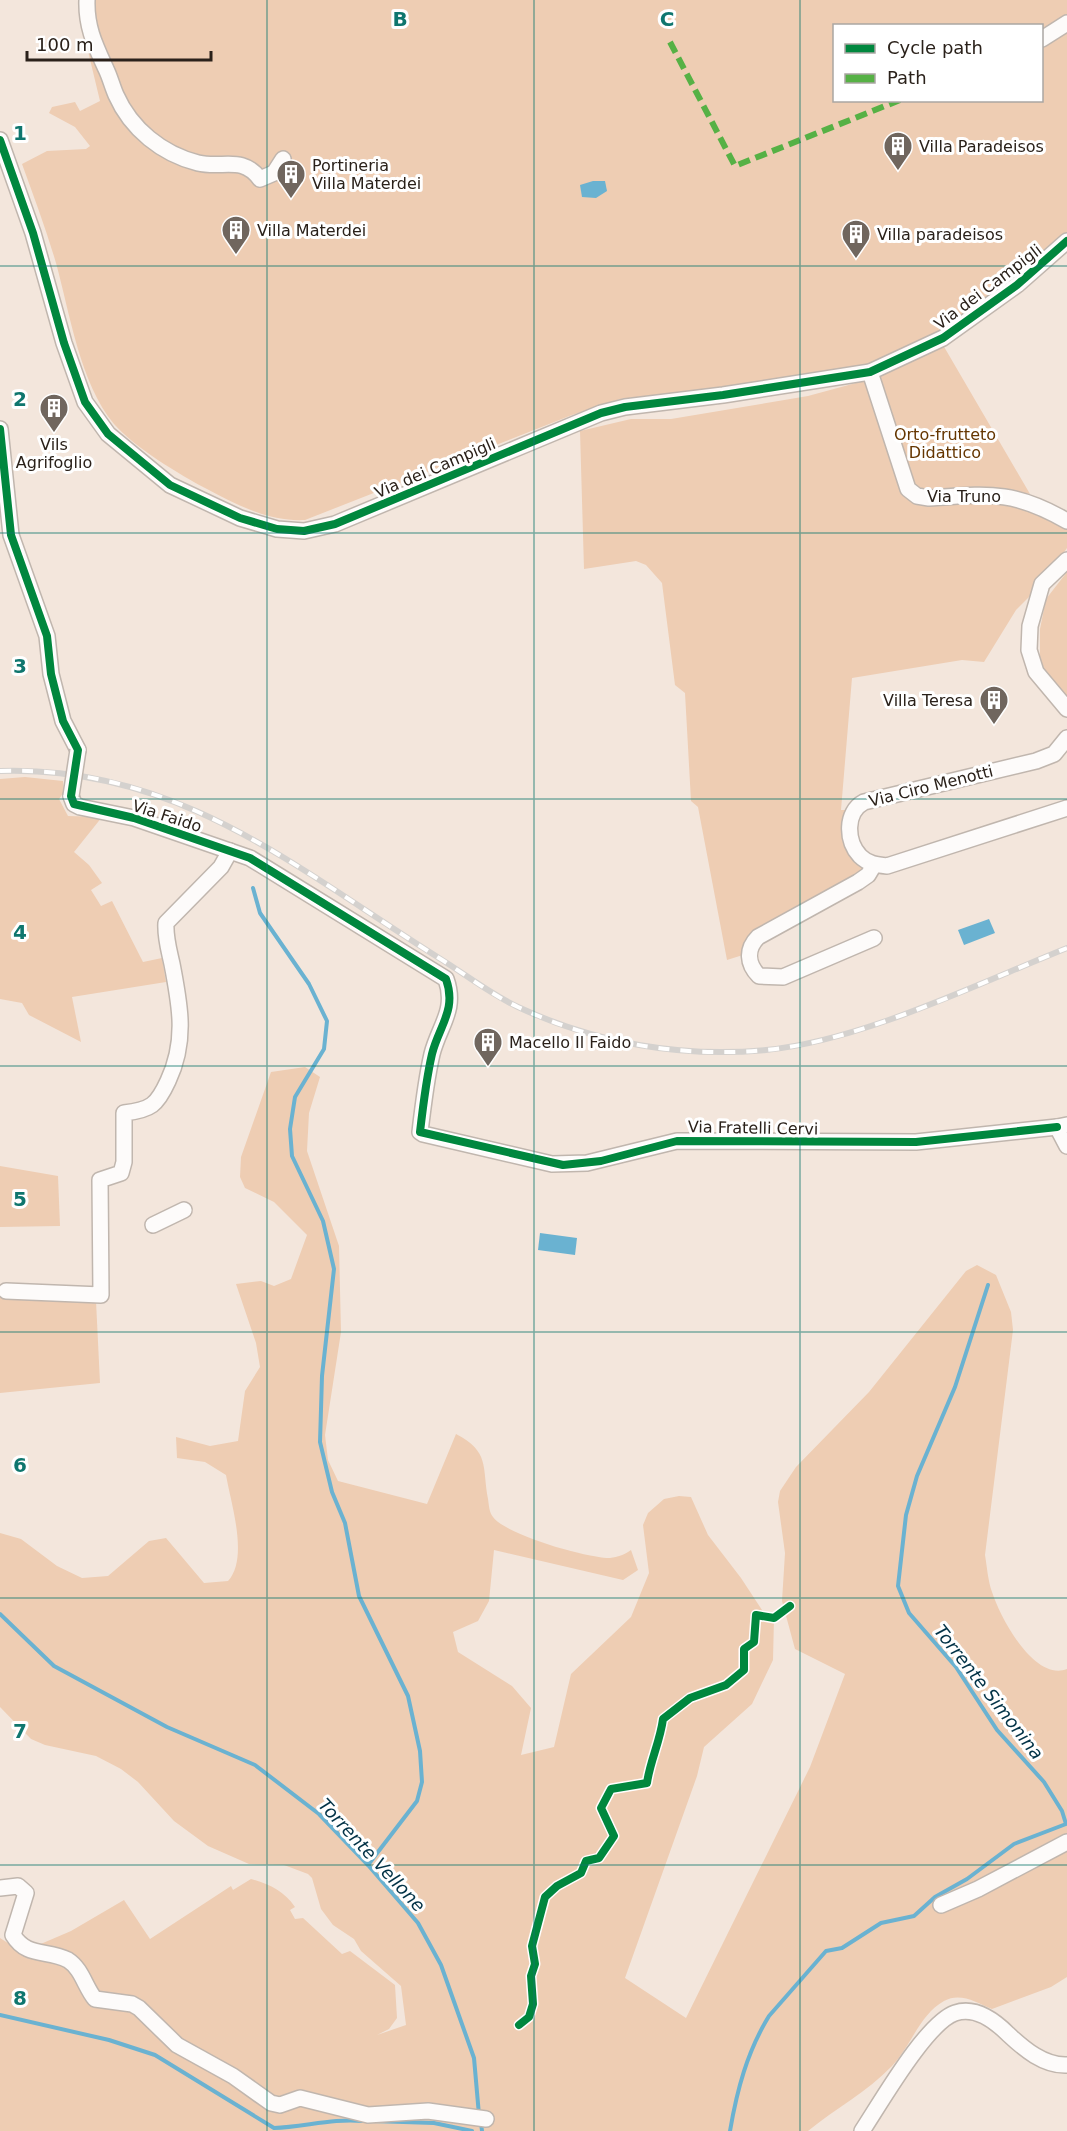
<svg xmlns="http://www.w3.org/2000/svg" width="1067" height="2131" viewBox="0 0 1067 2131" font-family="'DejaVu Sans',sans-serif">
  <rect width="100%" height="100%" fill="#f3e6dc"/>
  <!-- green -->
  <g fill="#eecdb3" fill-rule="evenodd">
    <path d="M 79,0 L 1067,0 L 1067,234 L 1054,249 L 942,335 L 865,371 L 620,399 L 572,415 L 305,520 C 271,522 236,505 207,489 C 180,475 134,447 114,424 C 80,383 70,314 56,263 C 46,229 34,197 22,164 L 47,151 L 86,149 L 90,146 L 75,127 L 49,113 L 52,107 L 75,102 L 80,111 L 100,101 L 81,22 ZM 834,26 L 1042,26 L 1042,100 L 834,100 Z"/>
    <path d="M 943,345 L 1030,494 L 992,487 L 922,490 L 910,484 L 872,377 Z"/>
    <path d="M 867,380 L 907,494 L 1014,502 L 1067,528 L 1067,548 L 1042,584 L 1016,610 L 984,662 L 962,660 L 852,678 L 841,810 L 853,810 L 856,850 L 874,865 L 758,937 L 746,954 L 727,960 L 698,807 L 691,801 L 685,693 L 675,685 L 662,583 L 646,565 L 636,561 L 584,569 L 580,431 L 631,419 L 671,419 L 808,396 Z"/>
    <path d="M 1067,572 L 1067,698 L 1048,676 L 1040,660 L 1040,629 L 1046,599 Z"/>
    <path d="M 25,777 L 63,781 L 64,792 L 59,799 L 68,816 L 102,817 L 74,852 L 89,865 L 102,883 L 91,890 L 101,906 L 112,901 L 143,962 L 162,958 L 166,982 L 72,997 L 81,1042 L 29,1015 L 22,1003 L 0,999 L 0,779 Z"/>
    <path d="M 305,1067 L 320,1077 L 309,1113 L 307,1151 L 339,1246 L 341,1332 L 325,1435 L 328,1460 L 338,1481 L 427,1504 L 456,1434 C 490,1452 482,1466 488,1499 C 489,1505 489,1512 493,1517 C 506,1535 587,1558 610,1558 C 618,1557 624,1555 631,1550 L 638,1570 L 623,1580 L 494,1550 L 489,1601 L 478,1621 L 453,1632 L 458,1652 L 512,1686 L 531,1708 L 521,1755 L 554,1747 L 571,1674 L 631,1617 L 649,1573 L 643,1525 L 648,1513 L 664,1499 L 679,1496 L 691,1497 L 708,1535 L 741,1578 L 762,1610 L 768,1616 L 774,1618 L 773,1660 L 752,1704 L 704,1747 L 697,1776 L 625,1978 L 686,2018 L 810,1767 L 845,1674 L 795,1649 L 782,1601 L 785,1553 L 778,1502 L 780,1491 L 796,1467 L 869,1392 L 966,1271 L 977,1265 L 996,1275 L 1011,1312 L 1013,1330 L 985,1555 C 987,1567 988,1581 992,1592 C 1000,1617 1034,1682 1067,1669 L 1067,1977 L 1051,1987 L 992,2009 C 976,2002 960,1992 944,2001 C 920,2014 911,2046 892,2066 C 867,2092 836,2108 808,2131 L 0,2131 L 0,1938 L 22,1952 L 71,1931 L 124,1900 L 150,1939 L 231,1886 L 233,1890 L 251,1879 C 269,1884 284,1891 295,1907 L 290,1910 L 295,1919 L 303,1918 L 342,1954 L 350,1951 L 395,1985 L 397,2018 L 389,2029 L 377,2035 L 406,2025 L 401,1986 L 361,1951 L 354,1939 L 333,1925 L 321,1909 L 312,1878 L 308,1874 L 284,1865 L 249,1864 L 208,1846 L 174,1821 L 138,1782 L 121,1769 L 96,1756 L 45,1745 L 31,1739 L 0,1707 L 0,1533 L 21,1539 L 57,1566 L 82,1578 L 108,1576 L 149,1541 L 166,1538 L 204,1583 L 228,1581 C 249,1558 231,1504 226,1475 L 205,1462 L 177,1458 L 176,1437 L 210,1446 L 238,1441 L 245,1391 L 260,1367 L 256,1343 L 236,1284 L 261,1281 L 274,1286 L 291,1279 L 307,1235 L 274,1202 L 245,1188 L 240,1177 L 241,1157 L 271,1072 Z"/>
    <path d="M 0,1166 L 58,1176 L 60,1226 L 0,1227 Z"/>
    <path d="M 0,1296 L 96,1301 L 100,1383 L 0,1393 Z"/>
  </g>
  <!-- water -->
  <g fill="#6ab2d1">
    <path d="M 593,181 L 605,181 L 607,191 L 596,198 L 582,197 L 580,185 Z"/>
    <path d="M 989,919 L 995,933 L 964,945 L 958,930 Z"/>
    <path d="M 540,1233 L 577,1238 L 575,1255 L 538,1250 Z"/>
  </g>
  <g fill="none" stroke-linecap="round" stroke-linejoin="round">
    <!-- stream -->
    <g stroke="#6ab2d1" stroke-width="4">
      <path d="M 253,888 L 260,913 L 309,984 L 327,1021 L 324,1049 L 295,1097 L 290,1129 L 292,1156 L 323,1221 L 334,1269 L 322,1376 L 320,1442 L 332,1492 L 345,1523 L 359,1596 L 408,1696 L 420,1751 L 422,1782 L 417,1801 L 368,1865"/>
      <path d="M 0,1614 L 54,1666 L 167,1727 L 255,1765 L 319,1814 L 368,1865 L 418,1923 L 441,1965 L 474,2058 L 479,2115"/>
      <path d="M 0,2015 L 109,2040 L 155,2055 L 274,2128 C 304,2127 333,2118 363,2121"/>
      <path d="M 373,2121 L 434,2123 L 472,2131"/>
      <path d="M 481,2123 L 482,2131"/>
      <path d="M 730,2131 C 737,2090 747,2052 769,2016 L 826,1951 L 842,1948 L 881,1923 L 914,1916 L 935,1897 L 967,1879 L 1014,1844 L 1066,1824 L 1062,1811 L 1044,1782 L 997,1730 L 956,1667 L 909,1613 L 898,1586 L 906,1515 L 917,1476 L 955,1387 L 988,1285"/>
    </g>
    <!-- minor casing -->
    <g stroke="#c0b6ae" stroke-width="18">
      <g id="minor">
        <path d="M 87,0 C 86,27 95,45 106,69 C 110,77 112,86 116,95 C 131,129 162,154 198,163 C 223,169 242,155 260,179 L 274,173 L 283,159"/>
        <path d="M 1042,39 L 1067,23"/>
        <path d="M 0,140 L 33,233 L 64,343 L 85,402 L 108,434 L 170,485 L 240,518 L 277,529 L 304,531 L 335,524 L 601,413 L 625,407 L 723,395 L 870,372 L 943,338 L 1017,285 L 1067,241"/>
        <path d="M 870,372 L 908,489 L 917,496 L 929,498 C 989,494 1013,490 1067,521"/>
        <path d="M 0,429 L 11,535 L 47,636 L 51,674 L 63,721 L 78,750"/>
        <path d="M 1067,560 L 1042,584 L 1030,626 L 1029,650 L 1036,672 L 1067,709"/>
        <path d="M 1067,738 L 1054,754 L 1036,761 L 864,802 C 845,812 846,841 860,856 C 868,864 877,865 887,866 L 1067,808"/>
        <path d="M 71,796 L 74,804 L 80,807 L 134,818 L 250,858 L 446,979 C 457,1010 439,1026 432,1054 C 426,1080 423,1106 420,1132 L 423,1134 L 552,1164 L 587,1163 L 677,1141 L 916,1142 L 1057,1127"/>
        <path d="M 874,865 L 868,875 L 858,882 L 758,937 C 746,949 747,964 759,976 L 783,977 L 874,938"/>
        <path d="M 1067,1125 L 1057,1127 L 1067,1146"/>
        <path d="M 153,1225 L 184,1210"/>
        <path d="M 6,1291 L 101,1295 L 100,1180 L 121,1173 L 124,1162 L 124,1113 C 151,1110 157,1105 168,1081 C 187,1041 180,1005 172,964 C 169,950 165,937 166,923 L 221,867 L 230,851"/>
        <path d="M 0,1888 L 18,1886 L 26,1893 L 13,1935 C 27,1958 47,1949 68,1960 C 82,1969 85,1987 95,1999 L 132,2004 L 139,2008 L 177,2045 L 233,2076 L 271,2103 L 280,2105 L 300,2098 L 368,2115 L 428,2111 L 486,2119"/>
        <path d="M 941,1905 L 978,1889 L 1067,1842"/>
        <path d="M 862,2131 C 880,2104 926,2023 955,2013 C 975,2006 995,2021 1008,2034 C 1024,2049 1044,2066 1067,2065"/>
      </g>
    </g>
    <!-- minor -->
    <use href="#minor" stroke="#fdfbfa" stroke-width="15"/>
    <!-- rail casing -->
    <g stroke="#d4d1ce" stroke-width="6">
      <path id="rail" d="M 0,771 C 178,765 297,869 439,958 C 465,974 490,994 518,1007 C 595,1043 681,1058 766,1050 C 861,1041 977,984 1067,948"/>
    </g>
    <!-- rail -->
    <use href="#rail" stroke="#fff" stroke-width="4" stroke-dasharray="11" stroke-linecap="butt"/>
    <!-- minor-bridge casing -->
    <g stroke="#c0b6ae" stroke-width="18" stroke-linecap="butt">
      <path id="minor-bridge" d="M 71,796 L 78,750"/>
    </g>
    <!-- minor-bridge -->
    <use href="#minor-bridge" stroke="#fdfbfa" stroke-width="15"/>
    <!-- quiet -->
    <path stroke="#56b145" stroke-width="6" stroke-dasharray="12 6" stroke-linecap="butt" d="M 670,42 L 735,166 L 900,100"/>
    <!-- cycleway casing -->
    <g stroke="#fff" stroke-width="11">
      <g id="cycleway">
        <path d="M 0,140 L 33,233 L 64,343 L 85,402 L 108,434 L 170,485 L 240,518 L 277,529 L 304,531 L 335,524 L 601,413 L 625,407 L 723,395 L 870,372 L 943,338 L 1017,285 L 1067,241"/>
        <path d="M 0,429 L 11,535 L 47,636 L 51,674 L 63,721 L 78,750 L 71,796 L 74,804 L 134,818 L 250,858 L 446,979 C 457,1010 439,1026 432,1054 C 426,1080 423,1106 420,1132 L 563,1165 L 601,1161 L 677,1141 L 916,1142 L 1057,1127"/>
        <path d="M 519,2025 L 529,2017 L 533,2004 L 531,1976 L 535,1964 L 532,1946 L 545,1897 L 557,1886 L 581,1873 L 586,1861 L 599,1858 L 614,1836 L 601,1808 L 611,1789 L 647,1783 C 650,1761 660,1742 663,1719 L 690,1698 L 726,1685 L 744,1670 L 744,1649 L 754,1642 L 756,1615 L 774,1618 L 790,1606"/>
      </g>
    </g>
    <!-- cycleway -->
    <use href="#cycleway" stroke="#00873e" stroke-width="8"/>
  </g>
  <!-- grid -->
  <path fill="none" stroke="#0f766e" stroke-width="1.5" stroke-opacity="0.55" d="M 267,0 L 267,2131M 534,0 L 534,2131M 800,0 L 800,2131M 0,266 L 1067,266M 0,533 L 1067,533M 0,799 L 1067,799M 0,1066 L 1067,1066M 0,1332 L 1067,1332M 0,1598 L 1067,1598M 0,1865 L 1067,1865"/>
  <!-- icons -->
  <defs>
    <g id="building-pin" transform="scale(1.5)"><path d="M0 17L-7.5 6A9.5 9.5 0 1 1 7.5 6Z" fill="#70665e" stroke="#fff"/><path d="M-4-6H4V6H1V3H-1V6H-4ZM-2.5-4.3h1.7v1.8h-1.7ZM.8-4.3h1.7v1.8H.8ZM-2.5-1h1.7V.8h-1.7ZM.8-1h1.7V.8H.8Z" fill="#fff"/></g>
  </defs>
  <g fill-rule="evenodd">
    <use href="#building-pin" x="898" y="146"/>
    <use href="#building-pin" x="291" y="174"/>
    <use href="#building-pin" x="236" y="230"/>
    <use href="#building-pin" x="856" y="234"/>
    <use href="#building-pin" x="54" y="408"/>
    <use href="#building-pin" x="994" y="700"/>
    <use href="#building-pin" x="488" y="1042"/>
  </g>
  <g text-anchor="middle" dominant-baseline="central" stroke-width="6" stroke-linejoin="round" paint-order="stroke">
    <!-- poi labels -->
    <g font-size="16" fill="#2a211a" stroke="#fff" text-anchor="start">
      <text x="919" y="146">Villa Paradeisos</text>
      <text x="312" y="165">Portineria<tspan x="312" dy="18">Villa Materdei</tspan></text>
      <text x="257" y="230">Villa Materdei</text>
      <text x="877" y="234">Villa paradeisos</text>
      <text x="54" y="444" text-anchor="middle">Vils<tspan x="54" dy="18">Agrifoglio</tspan></text>
      <text x="973" y="700" text-anchor="end">Villa Teresa</text>
      <text x="509" y="1042">Macello Il Faido</text>
    </g>
    <!-- street labels -->
    <g font-size="16" fill="#2a211a" stroke="#fff">
      <text transform="translate(988 287) rotate(-37)">Via dei Campigli</text>
      <text transform="translate(435 468) rotate(-23)">Via dei Campigli</text>
      <text x="964" y="496">Via Truno</text>
      <text transform="translate(931 786) rotate(-14)">Via Ciro Menotti</text>
      <text transform="translate(167 816) rotate(18)">Via Faido</text>
      <text transform="translate(753 1128) rotate(1)">Via Fratelli Cervi</text>
    </g>
    <!-- park labels -->
    <g font-size="16" fill="#653601" stroke="#fff">
      <text x="945" y="434">Orto-frutteto<tspan x="945" dy="18">Didattico</tspan></text>
    </g>
    <!-- water labels -->
    <g font-size="18" font-style="italic" fill="#023246" stroke="#fff">
      <text transform="translate(989 1692) rotate(52)">Torrente Simonina</text>
      <text transform="translate(372 1855) rotate(47)">Torrente Vellone</text>
    </g>
  </g>
  <g font-size="20" text-anchor="middle" font-weight="bold" fill="#0f766e" stroke="#fff" stroke-width="6" stroke-linejoin="round" paint-order="stroke">
    <text x="400" y="26">B</text>
    <text x="667" y="26">C</text>
    <text x="20" y="140">1</text>
    <text x="20" y="406">2</text>
    <text x="20" y="673">3</text>
    <text x="20" y="939">4</text>
    <text x="20" y="1206">5</text>
    <text x="20" y="1472">6</text>
    <text x="20" y="1738">7</text>
    <text x="20" y="2005">8</text>
  </g>
  <!-- legend -->
  <rect x="833" y="24" width="210" height="78" fill="#ffffff" stroke="#aaa6a3" stroke-width="1.5"/>
  <rect x="845" y="44" width="30" height="9" fill="#00873e" stroke="#aaa6a3" stroke-width="1.5"/>
  <text x="887" y="54" font-size="18" fill="#2a211a">Cycle path</text>
  <rect x="845" y="74" width="30" height="9" fill="#56b145" stroke="#aaa6a3" stroke-width="1.5"/>
  <text x="887" y="84" font-size="18" fill="#2a211a">Path</text>
  <!-- scale -->
  <path d="M27 51v9h184v-9" fill="none" stroke="#2a211a" stroke-width="3"/>
  <text x="36" y="51" font-size="18" fill="#2a211a" stroke="#ffffff" stroke-width="4.5" paint-order="stroke">100 m</text>
</svg>
